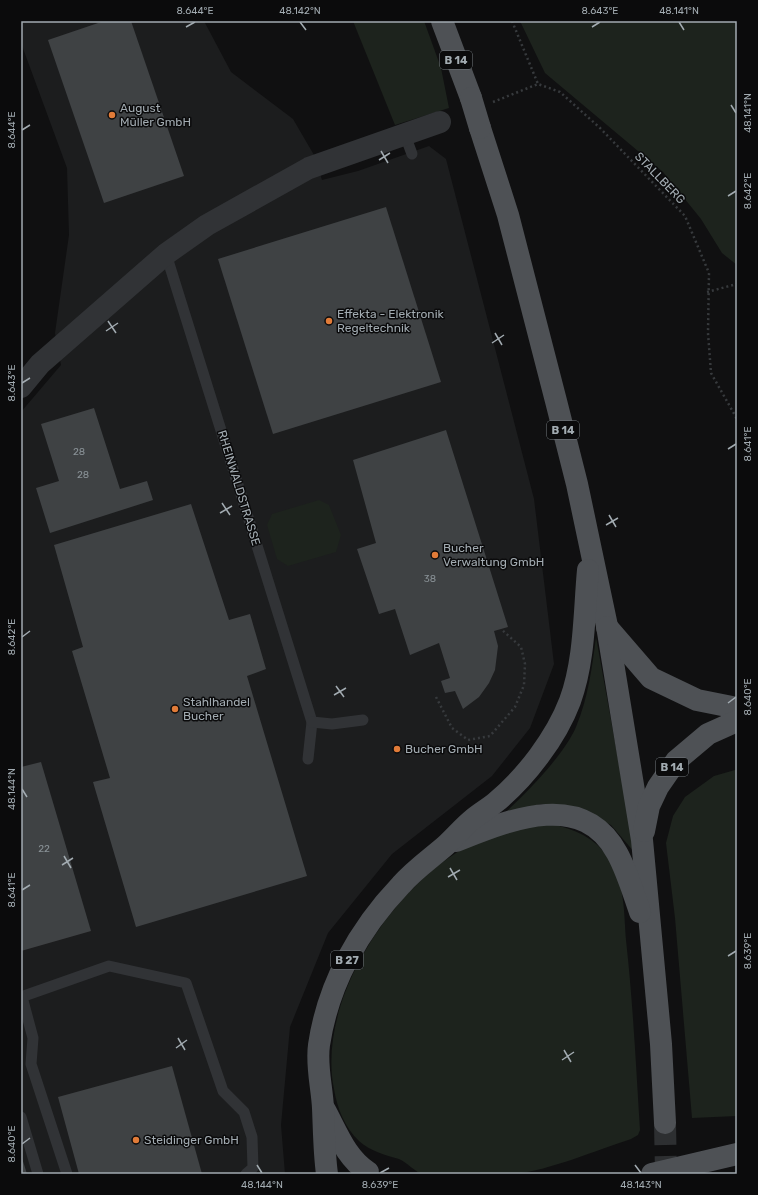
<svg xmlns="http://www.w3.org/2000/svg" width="758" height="1195" viewBox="0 0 758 1195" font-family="Rubik,sans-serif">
  <rect width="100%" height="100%" fill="#101011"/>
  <!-- built -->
  <path fill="#1c1d1e" d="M 21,21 L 204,21 L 231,72 L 293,119 L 314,155 L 322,180 L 358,171 L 429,146 L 446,159 L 534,499 L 554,664 L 530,728 L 492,776 L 392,854 L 328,933 L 290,1027 L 281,1125 L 285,1174 L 21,1174 L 21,412 L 61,365 L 55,333 L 69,235 L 67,168 L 21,43 Z"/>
  <!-- green -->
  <g fill="#1d231d">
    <path d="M 353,21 L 424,21 L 441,68 L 449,108 L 395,125 Z"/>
    <path d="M 520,21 L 737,21 L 737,265 L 722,253 L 701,219 L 663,172 L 545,73 Z"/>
    <path d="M 319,500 L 329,505 L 341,535 L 336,552 L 288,566 L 277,559 L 267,525 L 272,514 Z"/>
    <path d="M 596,637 L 635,853 L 611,825 L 579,811 L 541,804 L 506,812 C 528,791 564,755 576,727 C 588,698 592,668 596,637 Z"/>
    <path d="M 735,770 L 737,771 L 737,1116 L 692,1118 L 675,918 L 666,843 L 673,816 L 685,797 L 714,776 Z"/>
    <path d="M 556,825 C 579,831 598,840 610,861 C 625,883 624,915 626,940 C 633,1003 636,1067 640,1130 L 638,1135 L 631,1139 C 597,1150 550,1170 515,1174 C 498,1176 478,1174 460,1174 C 449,1174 435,1176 424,1174 C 415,1173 407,1162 399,1159 C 385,1155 370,1151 359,1141 C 345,1128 337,1108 334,1089 C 316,1001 393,886 468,846 C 480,840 511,828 523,826 C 534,824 546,825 556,825 Z"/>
  </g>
  <!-- building -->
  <g fill="#3f4244">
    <path d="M 104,21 L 131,21 L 184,176 L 104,203 L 48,40 Z"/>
    <path d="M 386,207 L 441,382 L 273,434 L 218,259 Z"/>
    <path d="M 94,408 L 120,489 L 147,481 L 153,500 L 50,533 L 36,488 L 59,481 L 41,424 Z"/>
    <path d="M 446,430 L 508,627 L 494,631 L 498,646 L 495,670 L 489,683 L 479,697 L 463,709 L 455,691 L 445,693 L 441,681 L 450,678 L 439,643 L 410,655 L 395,609 L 379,614 L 357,549 L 376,543 L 353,460 Z"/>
    <path d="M 191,504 L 229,620 L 250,614 L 266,669 L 247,676 L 307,876 L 136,927 L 93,782 L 110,778 L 72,651 L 83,647 L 54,545 Z"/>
    <path d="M 41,762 L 91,931 L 21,951 L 21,767 Z"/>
    <path d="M 172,1066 L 202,1174 L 79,1174 L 58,1097 Z"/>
    <path d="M 21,1155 L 27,1174 L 21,1174 Z"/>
  </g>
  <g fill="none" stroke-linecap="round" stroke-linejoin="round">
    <!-- primary-tunnel -->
    <path stroke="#2d2f31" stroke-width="22" stroke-dasharray="22 11" stroke-linecap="butt" d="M 665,1123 L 666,1174"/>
    <!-- path -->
    <g stroke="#373a3d" stroke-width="2.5" stroke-dasharray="2 3" stroke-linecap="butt">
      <path d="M 512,21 L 538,84"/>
      <path d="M 493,102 L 538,84 L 560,92 L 600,128 L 685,216 L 709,273 L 708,333 L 711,373 L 737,419"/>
      <path d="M 707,292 L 737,284"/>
      <path d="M 436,697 L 452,728 L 468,740 L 490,736 L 515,707 L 524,685 L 525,664 L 521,647 L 501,629"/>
    </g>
    <!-- lane -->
    <g stroke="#313336" stroke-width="11">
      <path d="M 405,135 L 412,154"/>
      <path d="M 166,254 L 312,722 L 308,759"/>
      <path d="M 312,722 L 332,724 L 363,720"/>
      <path d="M 21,997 L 109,966 L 186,983 L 223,1091 L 244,1112 L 252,1137 L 253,1168 L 246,1174"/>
      <path d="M 22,997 L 33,1038 L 31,1064 L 67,1174"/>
      <path d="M 21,1117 L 38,1174"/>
    </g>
    <!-- street -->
    <path stroke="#313336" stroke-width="22" d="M 21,387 L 40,364 L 166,254 L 207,225 L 309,168 L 440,122"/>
    <!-- primary -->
    <g stroke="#4e5155" stroke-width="22">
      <path d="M 442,21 L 471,98"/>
      <path d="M 480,128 L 508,215 L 556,401 L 577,484 L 607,626 L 642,840 L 661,1044 L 665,1123"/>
      <path d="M 607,627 L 651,678 L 697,700 L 737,708"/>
      <path d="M 644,831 L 649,806 L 658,787 L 676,761 L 708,734 L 737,721"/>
      <path d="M 456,841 C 507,821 582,788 617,853 C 627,871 633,892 640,912"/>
      <path d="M 325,1110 C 337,1132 346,1158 368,1172"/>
      <path d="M 327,1174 C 324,1152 324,1130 323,1108 C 322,1087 316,1066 319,1045 C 328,984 359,929 401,885 C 414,870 430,859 445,846 C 455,837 463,827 473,819 C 480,813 489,808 496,802 C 526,777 556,738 570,701 C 585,660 584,613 588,570"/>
    </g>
    <!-- primary-bridge -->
    <g stroke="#4e5155" stroke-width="22">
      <path d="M 471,98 L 480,128"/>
      <path d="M 652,1174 L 737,1154"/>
    </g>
  </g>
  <!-- ticks -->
  <path fill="none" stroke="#a2abb1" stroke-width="1.5" d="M 300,22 L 306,30M 679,22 L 684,30M 186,27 L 195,22M 592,27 L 600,22M 731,105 L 736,113M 22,130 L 30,125M 381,151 L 388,163M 379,160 L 390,153M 728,196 L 736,191M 108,321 L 116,333M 106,331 L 118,323M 495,333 L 502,345M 492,343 L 504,335M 22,383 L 30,378M 728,449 L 736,444M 222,503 L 230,515M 220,513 L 232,506M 609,515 L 616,527M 606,525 L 618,518M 22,637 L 30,631M 336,686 L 344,697M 334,695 L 346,688M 728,703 L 736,697M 22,789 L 27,797M 64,856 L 71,868M 62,865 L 73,858M 450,868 L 457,880M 448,877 L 460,870M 22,890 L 30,885M 728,956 L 736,951M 178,1038 L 185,1050M 176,1048 L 187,1040M 564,1050 L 571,1062M 562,1060 L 574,1052M 22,1144 L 30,1138M 257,1165 L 262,1173M 635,1165 L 641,1173M 380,1173 L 389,1168"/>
  <!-- markers -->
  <g fill="#e17b38" stroke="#0b0b0c" stroke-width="1.5">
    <circle cx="112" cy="115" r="4"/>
    <circle cx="329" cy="321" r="4"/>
    <circle cx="435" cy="555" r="4"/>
    <circle cx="175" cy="709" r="4"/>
    <circle cx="397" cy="749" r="4"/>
    <circle cx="136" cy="1140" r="4"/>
  </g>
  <g text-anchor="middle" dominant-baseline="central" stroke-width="3" stroke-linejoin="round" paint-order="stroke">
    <!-- number labels -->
    <g font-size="10" fill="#899196">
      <text x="79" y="452">28</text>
      <text x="83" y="475">28</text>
      <text x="430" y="579">38</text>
      <text x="44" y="849">22</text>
    </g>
    <!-- shield labels -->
    <g fill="#0b0b0c" stroke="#757b80" stroke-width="1">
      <rect x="440" y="51" width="32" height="18" rx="3"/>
      <rect x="547" y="421" width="32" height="18" rx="3"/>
      <rect x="656" y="758" width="32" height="18" rx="3"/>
      <rect x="331" y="951" width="32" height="18" rx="3"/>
    </g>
    <g font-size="11" font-weight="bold" fill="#a2abb1">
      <text x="456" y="60">B 14</text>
      <text x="563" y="430">B 14</text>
      <text x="672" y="767">B 14</text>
      <text x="347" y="960">B 27</text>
    </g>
    <!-- poi labels -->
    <g font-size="12" fill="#a2abb1" stroke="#0b0b0c" text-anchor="start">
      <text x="120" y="108">August<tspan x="120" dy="14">Müller GmbH</tspan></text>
      <text x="337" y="314">Effekta - Elektronik<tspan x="337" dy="14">Regeltechnik</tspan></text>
      <text x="443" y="548">Bucher<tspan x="443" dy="14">Verwaltung GmbH</tspan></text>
      <text x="183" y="702">Stahlhandel<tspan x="183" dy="14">Bucher</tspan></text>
      <text x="405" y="749">Bucher GmbH</text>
      <text x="144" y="1140">Steidinger GmbH</text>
    </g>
    <!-- street labels -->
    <g font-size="12" fill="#a2abb1" stroke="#0b0b0c">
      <text transform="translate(660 178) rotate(46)">STALLBERG</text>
      <text transform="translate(239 488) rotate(73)">RHEINWALDSTRASSE</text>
    </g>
  </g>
  <!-- border -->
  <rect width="758" height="1195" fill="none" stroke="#0b0b0c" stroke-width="44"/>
  <rect x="22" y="22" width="714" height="1151" fill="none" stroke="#a2abb1" stroke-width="1.5"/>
  <g font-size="10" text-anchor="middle" fill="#a2abb1">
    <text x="195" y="14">8.644°E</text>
    <text x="300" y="14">48.142°N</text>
    <text x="600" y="14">8.643°E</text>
    <text x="679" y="14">48.141°N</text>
    <text transform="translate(747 113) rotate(-90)" y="4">48.141°N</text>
    <text transform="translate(11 130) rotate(-90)" y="4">8.644°E</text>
    <text transform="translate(747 191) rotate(-90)" y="4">8.642°E</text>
    <text transform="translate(11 383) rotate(-90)" y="4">8.643°E</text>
    <text transform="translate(747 444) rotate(-90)" y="4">8.641°E</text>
    <text transform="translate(11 637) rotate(-90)" y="4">8.642°E</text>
    <text transform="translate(747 697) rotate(-90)" y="4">8.640°E</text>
    <text transform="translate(11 789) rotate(-90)" y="4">48.144°N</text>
    <text transform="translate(11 890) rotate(-90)" y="4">8.641°E</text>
    <text transform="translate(747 951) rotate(-90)" y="4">8.639°E</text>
    <text transform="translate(11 1144) rotate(-90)" y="4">8.640°E</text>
    <text x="262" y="1188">48.144°N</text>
    <text x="380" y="1188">8.639°E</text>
    <text x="641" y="1188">48.143°N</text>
  </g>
</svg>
